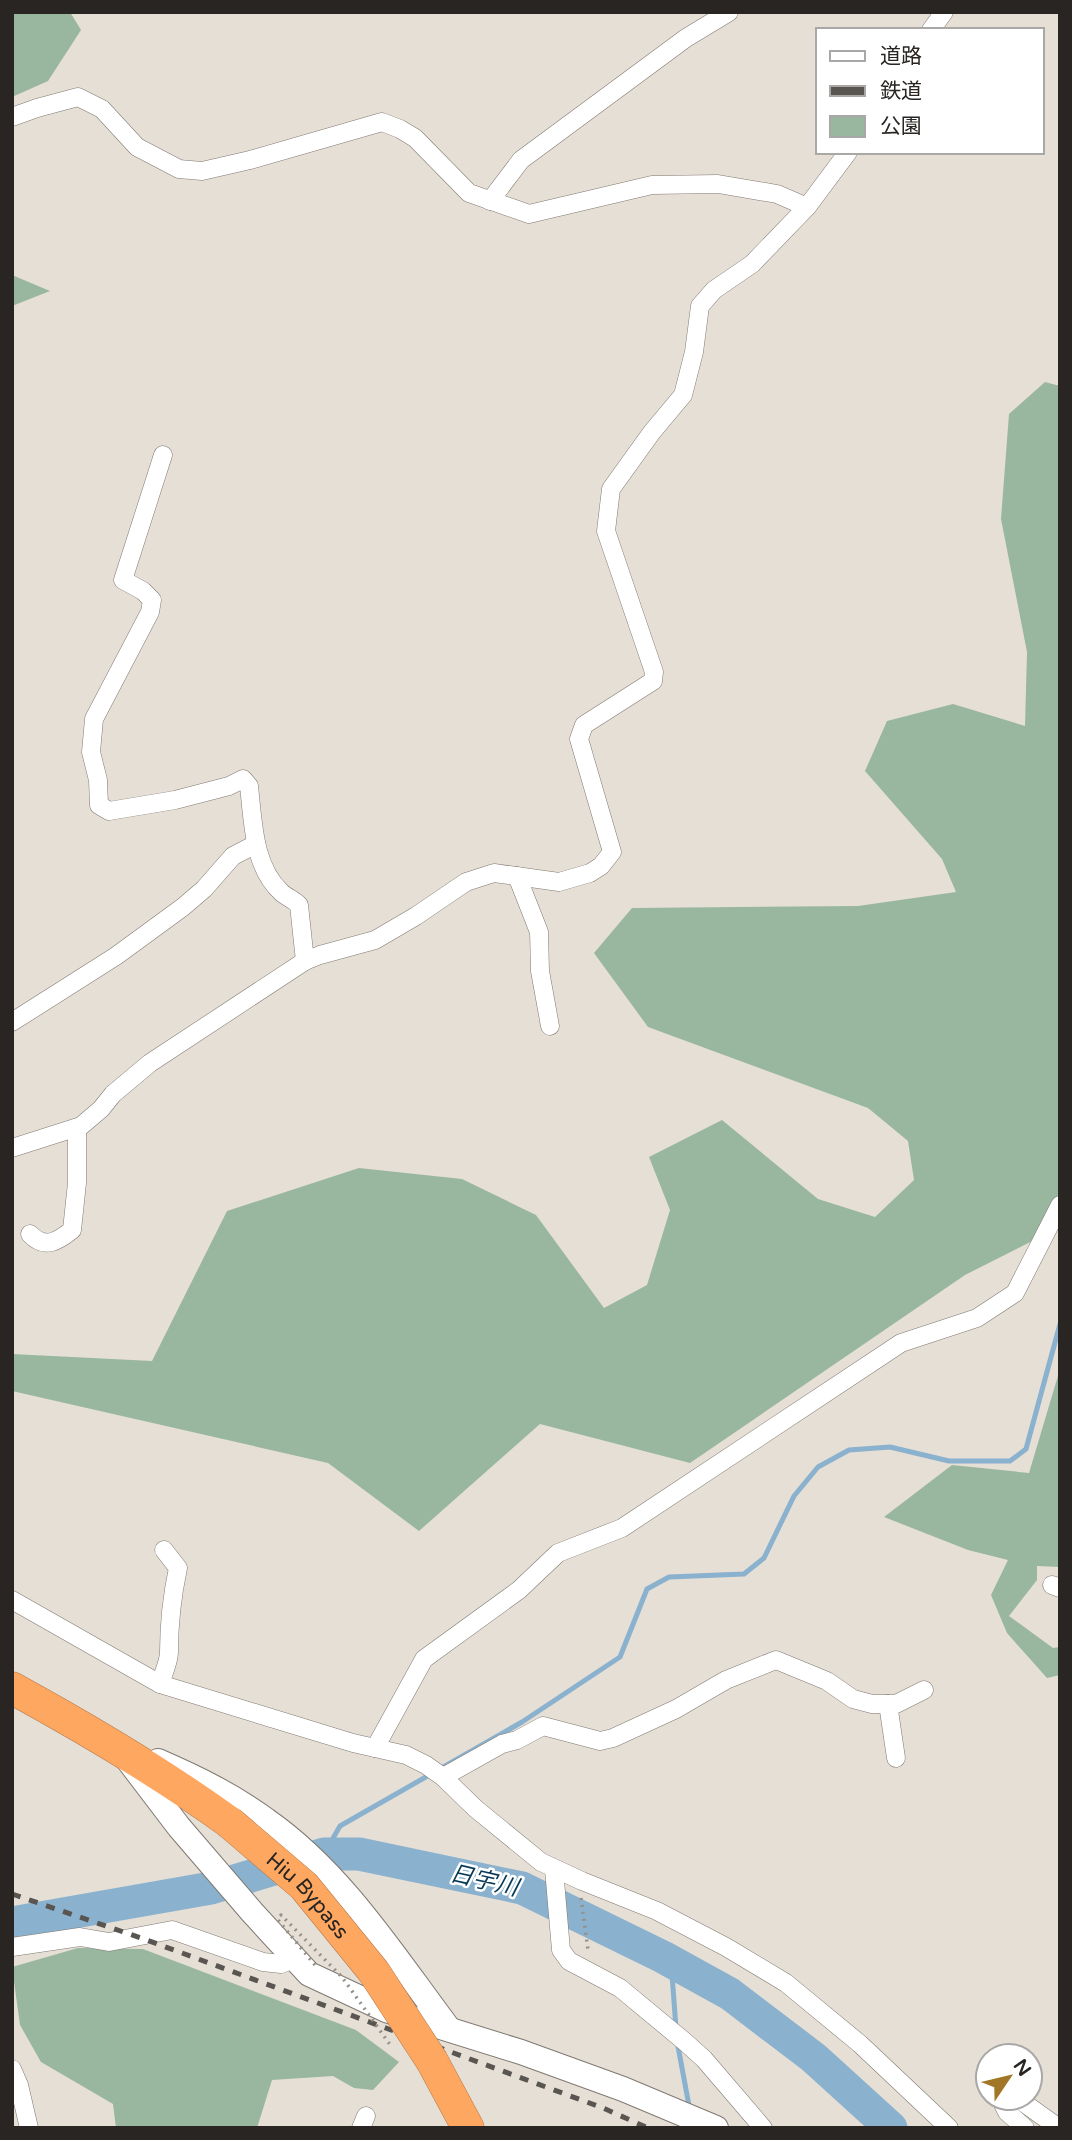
<svg xmlns="http://www.w3.org/2000/svg" width="1072" height="2140" viewBox="0 0 1072 2140" font-family="'Varela Round','Noto Sans JP',sans-serif">
  <rect width="100%" height="100%" fill="#e6dfd6"/>
  <!-- green -->
  <g fill="#99b79f">
    <path d="M 12,12 L 70,12 L 81,30 L 48,81 L 12,97 Z"/>
    <path d="M 12,275 L 50,291 L 12,306 Z"/>
    <path d="M 1045,382 L 1060,386 L 1060,1227 L 965,1275 L 690,1463 L 540,1424 L 419,1531 L 328,1463 L 12,1391 L 12,1354 L 152,1361 L 227,1211 L 359,1168 L 462,1179 L 536,1215 L 604,1308 L 647,1285 L 670,1210 L 649,1157 L 722,1120 L 818,1199 L 875,1217 L 914,1180 L 908,1141 L 868,1108 L 648,1027 L 594,953 L 632,908 L 858,906 L 956,892 L 942,859 L 865,771 L 887,721 L 953,704 L 1025,726 L 1027,652 L 1001,519 L 1009,414 Z"/>
    <path d="M 1060,1369 L 1060,1567 L 1037,1566 L 1037,1580 L 1009,1616 L 1053,1648 L 1060,1647 L 1060,1675 L 1047,1678 L 1007,1633 L 991,1595 L 1008,1560 L 968,1550 L 884,1517 L 952,1465 L 1029,1473 Z"/>
    <path d="M 78,1948 L 143,1949 L 356,2030 L 399,2062 L 373,2090 L 354,2088 L 333,2076 L 272,2080 L 257,2128 L 116,2128 L 113,2104 L 41,2062 L 20,2025 L 12,1967 Z"/>
  </g>
  <g fill="none" stroke-linecap="round" stroke-linejoin="round">
    <!-- stream -->
    <g stroke="#8ab1cd" stroke-width="5">
      <path d="M 324,1854 L 340,1826 L 522,1722 L 620,1657 L 647,1589 L 669,1577 L 744,1574 L 764,1558 L 794,1496 L 818,1467 L 849,1450 L 890,1447 L 949,1461 L 1010,1461 L 1026,1449 L 1060,1324"/>
      <path d="M 671,1961 L 676,2028"/>
      <path d="M 677,2041 L 690,2111"/>
    </g>
    <!-- river -->
    <path stroke="#8ab1cd" stroke-width="33" d="M 12,1923 L 211,1888 L 324,1854 L 359,1854 L 522,1888 L 663,1957 L 730,1994 L 814,2058 L 891,2128"/>
    <!-- street casing -->
    <g stroke="#807971" stroke-width="19">
      <g id="street">
        <path d="M 931,30 L 944,12"/>
        <path d="M 12,117 L 37,108 L 78,97 L 102,109 L 137,147 L 179,169 L 202,171 L 250,160 L 382,122 L 400,129 L 415,138 L 469,193 L 529,214 L 652,185 L 718,184 L 777,194 L 807,207"/>
        <path d="M 490,201 L 521,160 L 686,38 L 729,12"/>
        <path d="M 163,455 L 123,580 L 143,591 L 152,600 L 150,612 L 94,719 L 91,752 L 98,780 L 99,805 L 109,811 L 175,800 L 229,786 L 243,779 L 249,786 C 253,821 253,866 281,892 C 286,897 293,899 299,905 L 305,961"/>
        <path d="M 517,876 L 539,932 L 540,971 L 550,1026"/>
        <path d="M 12,1022 L 116,956 L 183,907 L 204,889 L 233,856 L 256,844"/>
        <path d="M 12,1148 L 81,1126 L 101,1109 L 113,1094 L 150,1063 L 305,961 L 320,955 L 375,940 L 416,916 L 466,882 L 494,873 L 559,882 L 590,873 L 601,866 L 612,852 L 579,739 L 584,725 L 653,681 L 654,672 L 606,531 L 611,489 L 652,432 L 683,395 L 694,352 L 700,306 L 714,290 L 752,264 L 807,207 L 848,152"/>
        <path d="M 30,1234 C 45,1250 58,1241 72,1230 L 77,1183 L 77,1128"/>
        <path d="M 1052,1585 L 1060,1588"/>
        <path d="M 12,1600 L 160,1684 L 353,1743 L 406,1755 L 426,1765 L 443,1777 L 476,1809 L 541,1862 L 582,1881 L 657,1911 L 726,1947 L 786,1983 L 860,2044 L 949,2128"/>
        <path d="M 160,1684 C 163,1674 169,1662 169,1652 C 169,1624 172,1596 178,1568 L 164,1550"/>
        <path d="M 888,1704 L 896,1758"/>
        <path d="M 375,1748 L 424,1659 L 519,1590 L 558,1553 L 622,1528 L 901,1343 L 977,1318 L 1015,1293 L 1060,1205"/>
        <path d="M 443,1777 L 502,1744 L 517,1740 L 543,1726 L 600,1741 L 613,1738 L 676,1709 L 726,1680 L 776,1660 L 827,1681 L 853,1699 L 872,1704 L 896,1704 L 924,1690"/>
        <path d="M 554,1869 L 561,1950 L 569,1961 L 620,1988 L 684,2041 L 704,2059 L 763,2128"/>
        <path d="M 12,1947 L 80,1937 L 109,1942 L 172,1930 L 263,1962 L 281,1964 L 294,1959"/>
        <path d="M 12,2069 L 19,2085 L 29,2128"/>
        <path d="M 1004,2098 L 1001,2100 L 1007,2112 L 1025,2128"/>
        <path d="M 1017,2098 L 1059,2128"/>
        <path d="M 361,2128 L 366,2116"/>
      </g>
    </g>
    <!-- secondary casing -->
    <g stroke="#807971" stroke-width="26">
      <g id="secondary">
        <path d="M 128,1760 L 179,1827 L 252,1912 L 309,1974 L 386,2010 L 521,2052 L 623,2089 L 716,2128"/>
        <path d="M 158,1761 C 197,1778 232,1795 266,1820 C 342,1873 394,1956 449,2029"/>
      </g>
    </g>
    <!-- highway casing -->
    <g stroke="#b37a4b" stroke-width="33">
      <g id="highway">
        <path d="M 12,1688 C 87,1729 160,1772 229,1822"/>
        <path d="M 432,2061 L 468,2128"/>
      </g>
    </g>
    <!-- path -->
    <path stroke="#959089" stroke-width="3.5" stroke-dasharray="2 5" stroke-linecap="butt" d="M 581,1898 L 588,1950"/>
    <!-- street -->
    <use href="#street" stroke="#fff" stroke-width="18"/>
    <!-- secondary -->
    <use href="#secondary" stroke="#fff" stroke-width="24"/>
    <!-- highway -->
    <use href="#highway" stroke="#fea761" stroke-width="32"/>
    <!-- rail -->
    <path stroke="#595551" stroke-width="5" stroke-dasharray="9 9" stroke-linecap="butt" d="M 12,1894 L 144,1939 L 603,2108 L 648,2128"/>
    <!-- highway-bridge casing -->
    <g stroke="#b37a4b" stroke-width="33" stroke-linecap="butt">
      <g id="highway-bridge">
        <path id="s1" d="M 229,1822 L 304,1886 L 374,1972 L 432,2061"/>
      </g>
    </g>
    <!-- path-bridge -->
    <path stroke="#959089" stroke-width="3.5" stroke-dasharray="2 5" stroke-linecap="butt" d="M 315,1965 L 278,1920 L 281,1915 L 342,1977 L 391,2046"/>
    <!-- highway-bridge -->
    <use href="#highway-bridge" stroke="#fea761" stroke-width="32"/>
  </g>
  <g text-anchor="middle" dominant-baseline="central" stroke-width="5" stroke-linejoin="round" paint-order="stroke">
    <!-- street labels -->
    <g font-size="21" fill="#282522" stroke="#fff">
      <text stroke="none"><textPath href="#s1" startOffset="108">Hiu Bypass</textPath></text>
    </g>
    <!-- water labels -->
    <g font-size="23" font-style="italic" fill="#063956" stroke="#fff">
      <text transform="translate(484 1881) rotate(13)">日宇川</text>
    </g>
  </g>
  <!-- border -->
  <rect width="1072" height="2140" fill="none" stroke="#282522" stroke-width="28"/>
  <!-- legend -->
  <rect x="816" y="28" width="228" height="126" fill="#ffffff" stroke="#a9a8a7" stroke-width="2"/>
  <rect x="830" y="51" width="35" height="10" fill="#ffffff" stroke="#a9a8a7" stroke-width="2"/>
  <text x="880" y="63" font-size="21" fill="#282522">道路</text>
  <rect x="830" y="86" width="35" height="10" fill="#595551" stroke="#a9a8a7" stroke-width="2"/>
  <text x="880" y="98" font-size="21" fill="#282522">鉄道</text>
  <rect x="830" y="116" width="35" height="21" fill="#99b79f" stroke="#a9a8a7" stroke-width="2"/>
  <text x="880" y="133" font-size="21" fill="#282522">公園</text>
  <!-- north arrow -->
  <g transform="translate(1009 2077) rotate(55)"><circle r="33" fill="#ffffff" stroke="#a9a8a7" stroke-width="2"/>
  <path d="M0-5L12 26L0 18L-12 26Z" fill="#a17727"/>
  <text y="-10" font-size="19" font-weight="bold" text-anchor="middle" fill="#282522">N</text>
  </g>
</svg>
